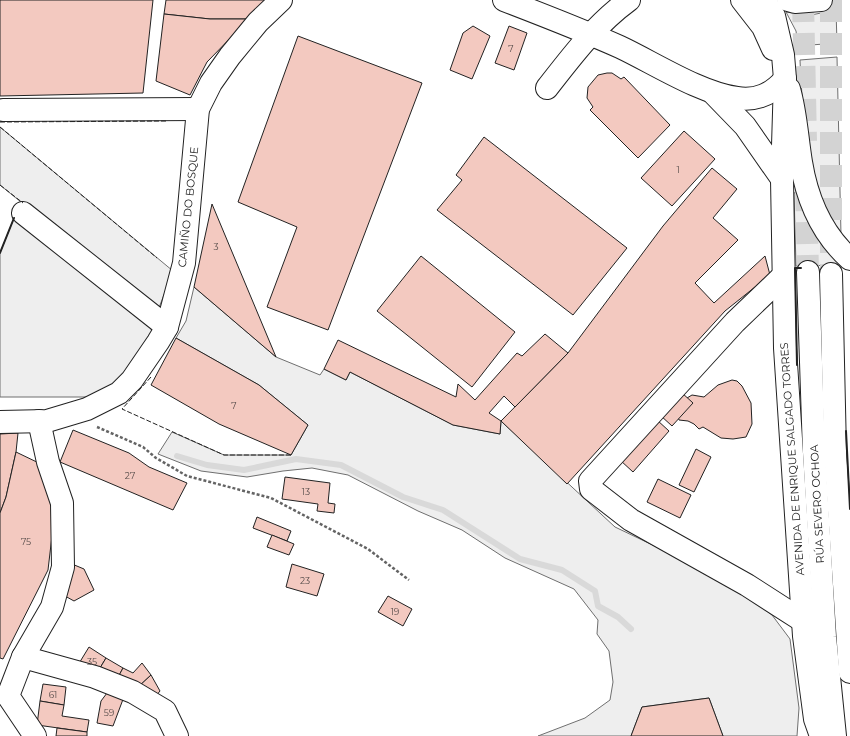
<svg xmlns="http://www.w3.org/2000/svg" width="850" height="736" viewBox="0 0 850 736" font-family="Montserrat,sans-serif">
  <rect width="100%" height="100%" fill="#fff"/>
  <!-- green -->
  <g fill="#eee" stroke="#6f6f6f">
    <path d="M 836,10 L 837,43 L 798,46 L 796,31 L 786,12 L 811,15 Z"/>
    <path d="M 837,57 L 841,235 C 808,198 802,109 800,60 Z"/>
    <path d="M 0,127 L 173,271 L 157,313 L 0,185 Z"/>
    <path d="M 797,192 L 842,265 L 796,266 L 794,193 Z"/>
    <path d="M 14,218 L 149,322 L 152,332 L 130,372 L 97,397 L 0,397 L 0,253 Z"/>
    <path d="M 194,287 L 276,357 L 320,375 L 324,369 L 346,380 L 350,372 L 453,425 L 500,434 L 501,421 L 615,527 L 728,581 L 772,615 L 790,639 L 799,708 L 797,736 L 723,736 L 709,698 L 642,707 L 631,736 L 538,736 L 585,718 L 610,700 L 613,682 L 609,651 L 597,634 L 598,620 L 574,589 L 505,558 L 462,530 L 418,511 L 348,475 L 312,468 L 283,471 L 247,477 L 201,471 L 158,454 L 172,432 L 224,455 L 291,455 L 308,425 L 259,385 L 176,338 L 186,321 Z"/>
  </g>
  <g fill="none" stroke-linecap="round" stroke-linejoin="round">
    <!-- stream -->
    <path stroke="#d9d9d9" stroke-width="6" d="M 177,456 L 207,465 L 244,470 L 296,459 L 341,465 L 403,497 L 443,510 L 520,559 L 562,570 L 595,591 L 598,606 L 618,617 L 631,629"/>
  </g>
  <!-- building -->
  <g fill="#f3c9c0" stroke="#222">
    <path d="M 0,0 L 153,0 L 143,93 L 0,96 Z"/>
    <path d="M 166,0 L 269,0 L 249,19 L 210,19 L 164,14 Z"/>
    <path d="M 164,14 L 210,19 L 249,19 L 207,62 L 190,95 L 156,81 Z"/>
    <path d="M 473,26 L 490,36 L 472,79 L 450,70 L 463,33 Z"/>
    <path d="M 509,26 L 527,33 L 514,70 L 495,63 Z"/>
    <path d="M 298,36 L 422,83 L 328,330 L 267,307 L 297,227 L 238,202 Z"/>
    <path d="M 607,73 L 612,73 L 621,79 L 624,77 L 670,125 L 638,158 L 590,110 L 593,107 L 587,98 L 588,87 L 598,75 Z"/>
    <path d="M 684,131 L 715,159 L 672,206 L 641,178 Z"/>
    <path d="M 484,137 L 627,248 L 573,315 L 437,210 L 462,180 L 456,175 Z"/>
    <path d="M 712,168 L 737,189 L 713,218 L 738,240 L 695,283 L 714,303 L 765,256 L 770,275 L 725,311 L 567,484 L 501,421 L 568,353 L 663,226 Z"/>
    <path d="M 212,204 L 276,357 L 194,287 Z"/>
    <path d="M 421,256 L 515,332 L 472,387 L 377,311 Z"/>
    <path d="M 545,334 L 568,353 L 515,407 L 504,396 L 489,413 L 501,421 L 500,434 L 453,425 L 350,372 L 346,380 L 324,369 L 338,340 L 456,397 L 458,384 L 475,400 L 517,353 L 522,356 Z"/>
    <path d="M 176,338 L 259,385 L 308,425 L 291,455 L 219,424 L 151,385 Z"/>
    <path d="M 732,380 L 737,381 L 742,386 L 751,403 L 752,424 L 746,437 L 733,439 L 721,438 L 703,427 L 699,429 L 694,424 L 688,421 L 679,420 L 677,414 L 682,401 L 692,395 L 704,397 L 718,385 Z"/>
    <path d="M 681,392 L 693,403 L 672,426 L 660,415 Z"/>
    <path d="M 657,420 L 669,431 L 633,472 L 620,460 Z"/>
    <path d="M 73,430 L 129,453 L 149,467 L 187,483 L 173,510 L 60,462 Z"/>
    <path d="M 18,433 L 16,452 L 6,497 L 0,513 L 0,434 Z"/>
    <path d="M 696,449 L 711,457 L 694,492 L 679,485 Z"/>
    <path d="M 16,452 L 43,465 L 55,510 L 48,570 L 3,659 L 0,658 L 0,513 L 6,497 Z"/>
    <path d="M 285,477 L 330,483 L 328,503 L 335,504 L 334,513 L 317,511 L 318,504 L 282,499 Z"/>
    <path d="M 658,479 L 691,495 L 680,518 L 647,502 Z"/>
    <path d="M 257,517 L 291,531 L 287,541 L 253,528 Z"/>
    <path d="M 272,535 L 294,544 L 289,555 L 267,547 Z"/>
    <path d="M 72,564 L 84,569 L 94,590 L 74,601 L 65,596 Z"/>
    <path d="M 292,564 L 324,574 L 317,596 L 286,587 Z"/>
    <path d="M 388,596 L 412,609 L 403,626 L 378,612 Z"/>
    <path d="M 89,647 L 106,658 L 97,673 L 78,665 Z"/>
    <path d="M 106,658 L 123,668 L 116,681 L 97,673 Z"/>
    <path d="M 142,663 L 151,675 L 136,689 L 116,681 L 123,668 L 133,673 Z"/>
    <path d="M 151,675 L 160,691 L 155,697 L 136,689 Z"/>
    <path d="M 43,684 L 66,687 L 64,705 L 40,701 Z"/>
    <path d="M 110,689 L 125,694 L 113,726 L 97,723 L 101,701 Z"/>
    <path d="M 709,698 L 723,736 L 631,736 L 642,707 Z"/>
    <path d="M 40,701 L 64,705 L 62,716 L 89,720 L 87,732 L 37,725 Z"/>
    <path d="M 57,728 L 87,732 L 87,736 L 56,736 Z"/>
  </g>
  <g fill="none" stroke-linecap="round" stroke-linejoin="round">
    <!-- major-tunnel -->
    <g stroke="#d3d3d3" stroke-width="22" stroke-dasharray="22 11" stroke-linecap="butt">
      <path d="M 803,0 L 806,141"/>
      <path d="M 831,0 L 831,274"/>
      <path d="M 806,189 L 808,272"/>
    </g>
    <!-- minor casing -->
    <g stroke="#222" stroke-width="24">
      <g id="minor">
        <path d="M 504,0 C 543,15 582,30 620,47 C 654,63 700,93 737,98 C 757,101 772,94 785,79"/>
        <path d="M 547,88 C 572,56 595,25 629,0"/>
        <path d="M 789,89 C 796,113 797,138 801,162 C 807,199 822,234 850,259"/>
        <path d="M 713,93 L 745,126 L 782,179"/>
        <path d="M 3,110 L 198,109"/>
        <path d="M 23,213 L 167,327"/>
        <path d="M 783,276 L 735,322 L 590,481 L 591,489 L 631,520 L 747,585 L 803,621"/>
        <path d="M 0,422 L 47,421 L 87,409 L 119,393 L 132,380 L 158,342 L 167,327 L 184,263 L 198,109 L 211,83 L 230,56 L 258,22 L 281,0"/>
        <path d="M 23,657 L 95,677 L 133,692 L 165,711 L 177,736"/>
        <path d="M 35,736 L 8,696 L 23,657 L 52,607 L 63,567 L 62,503 L 48,462 L 39,421"/>
      </g>
    </g>
    <!-- major casing -->
    <g stroke="#222" stroke-width="24">
      <g id="major">
        <path d="M 742,0 L 763,27 L 773,49"/>
        <path d="M 764,0 L 774,16 L 783,55 L 785,79 L 782,179 L 785,348 L 804,636 L 815,719 L 821,736"/>
        <path d="M 788,0 L 795,2 L 821,0"/>
        <path d="M 808,272 L 814,452 L 825,637 L 835,736"/>
        <path d="M 831,274 L 835,451 L 850,672"/>
      </g>
    </g>
    <!-- path -->
    <path stroke="#646464" stroke-width="2.5" stroke-dasharray="3 2" stroke-linecap="butt" d="M 97,427 L 143,447 L 156,458 L 187,476 L 271,498 L 368,549 L 409,580"/>
    <!-- minor -->
    <use href="#minor" stroke="#fff" stroke-width="22"/>
    <!-- major -->
    <use href="#major" stroke="#fff" stroke-width="22"/>
    <!-- fence -->
    <g stroke="#222" stroke-width="1" stroke-dasharray="5 2" stroke-linecap="butt">
      <path d="M 0,122 L 166,121"/>
      <path d="M 0,127 L 157,258"/>
      <path d="M 0,185 L 23,203"/>
      <path d="M 151,377 L 122,409 L 224,455 L 291,455"/>
    </g>
    <!-- wall -->
    <g stroke="#222" stroke-width="2">
      <path d="M 0,253 L 14,218"/>
      <path d="M 797,365 L 795,268 L 801,268"/>
      <path d="M 846,431 L 850,509"/>
    </g>
  </g>
  <g text-anchor="middle" dominant-baseline="central" stroke-width="3" stroke-linejoin="round" paint-order="stroke">
    <!-- number labels -->
    <g font-size="9" fill="#564c4a">
      <text x="511" y="48">7</text>
      <text x="678" y="169">1</text>
      <text x="216" y="246">3</text>
      <text x="234" y="405">7</text>
      <text x="130" y="475">27</text>
      <text x="306" y="491">13</text>
      <text x="26" y="541">75</text>
      <text x="305" y="580">23</text>
      <text x="395" y="611">19</text>
      <text x="92" y="661">35</text>
      <text x="53" y="694">61</text>
      <text x="109" y="712">59</text>
    </g>
    <!-- street labels -->
    <g font-size="11" fill="#222" stroke="#fff">
      <text transform="translate(188 207) rotate(-84)">CAMIÑO DO BOSQUE</text>
      <text transform="translate(792 459) rotate(-94)">AVENIDA DE ENRIQUE SALGADO TORRES</text>
      <text transform="translate(817 504) rotate(-93)">RÚA SEVERO OCHOA</text>
    </g>
  </g>
</svg>
